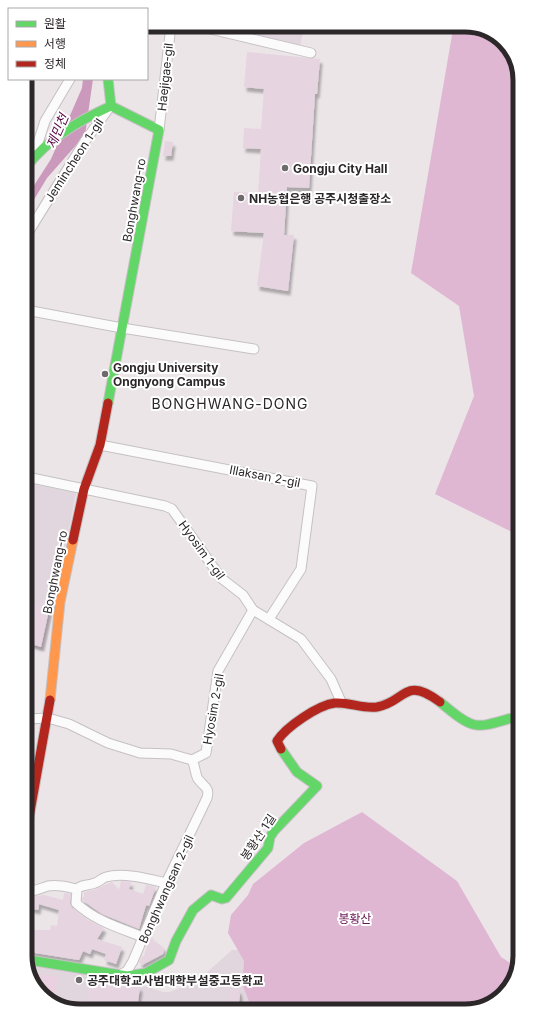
<svg xmlns="http://www.w3.org/2000/svg" width="545" height="1036" viewBox="0 0 545 1036" font-family="Inter,'Noto Sans KR',sans-serif">
  <defs>
    <filter id="shadow"><feDropShadow dx="2.5" dy="4.5" stdDeviation="1" flood-color="#0004"/></filter>
  </defs>
  <rect width="100%" height="100%" fill="#ebe5e8"/>
  <!-- built -->
  <g fill="#e1d6dd">
    <path d="M 207,25 L 305,25 L 299,49 Z"/>
    <path d="M 27,483 L 76,493 L 45,652 L 28,646 Z"/>
    <path d="M 232,950 L 237,950 L 242,954 L 244,961 L 242,984 L 249,1002 L 248,1009 L 76,1011 L 47,1000 L 29,977 L 29,963 L 121,979 L 163,992 L 169,992 L 195,983 Z"/>
  </g>
  <!-- green -->
  <path fill="#ebd0e1" d="M 29,973 L 57,977 L 54,1002 L 47,1000 L 29,977 Z"/>
  <!-- forest -->
  <g fill="#e0b7d3">
    <path d="M 449,25 L 469,25 L 498,36 L 516,59 L 518,535 L 435,494 L 474,396 L 459,306 L 411,273 L 452,35 Z"/>
    <path d="M 362,812 L 457,881 L 501,957 L 517,967 L 511,987 L 486,1007 L 248,1009 L 249,1002 L 242,984 L 244,961 L 228,933 L 231,915 L 248,895 L 253,884 L 304,843 Z"/>
  </g>
  <!-- water -->
  <path fill="#ca99bb" d="M 83,79 L 93,79 L 85,135 L 47,178 L 26,213 L 26,198 L 51,159 L 82,88 Z"/>
  <!-- building -->
  <g fill="#e6d4e0" filter="url(#shadow)">
    <path d="M 247,52 L 320,59 L 317,94 L 315,94 L 309,188 L 287,187 L 284,235 L 294,235 L 288,291 L 257,286 L 264,233 L 231,231 L 234,192 L 258,193 L 261,149 L 243,148 L 244,128 L 261,129 L 264,89 L 244,87 Z"/>
    <path d="M 165,141 L 173,142 L 171,156 L 163,156 Z"/>
    <path d="M 42,600 L 51,601 L 41,647 L 28,643 L 28,627 L 31,619 L 28,618 L 27,601 L 42,605 Z"/>
    <path d="M 121,881 L 131,882 L 129,889 L 143,894 L 146,885 L 156,887 L 149,906 L 146,905 L 139,929 L 102,914 L 82,900 L 82,897 L 84,897 L 84,892 L 94,890 L 112,882 L 119,890 Z"/>
    <path d="M 64,893 L 71,894 L 70,903 L 72,908 L 88,920 L 104,928 L 97,939 L 122,947 L 116,964 L 104,960 L 106,954 L 92,949 L 90,954 L 83,951 L 79,960 L 29,952 L 29,930 L 50,930 L 51,925 L 57,926 L 59,910 L 39,904 L 38,910 L 29,908 L 29,897 L 44,895 L 63,900 Z"/>
    <path d="M 149,938 L 153,938 L 154,941 L 163,947 L 164,950 L 163,954 L 142,965 L 139,962 L 142,956 L 144,956 Z"/>
    <path d="M 90,979 L 140,987 L 137,1010 L 85,1011 Z"/>
    <path d="M 233,989 L 239,990 L 240,996 L 238,1009 L 228,1009 L 230,992 Z"/>
  </g>
  <g fill="none" stroke-linecap="round" stroke-linejoin="round">
    <!-- street casing -->
    <g stroke="#c5c1c3" stroke-width="11">
      <g id="street">
        <path d="M 194,25 L 311,53"/>
        <path d="M 159,130 L 171,25"/>
        <path d="M 34,155 L 45,121 L 70,79"/>
        <path d="M 26,236 L 85,141 L 109,108"/>
        <path d="M 26,310 L 122,328 L 254,349"/>
        <path d="M 100,445 L 312,486 L 301,569 L 269,619"/>
        <path d="M 27,477 L 165,506 L 172,509 L 221,578 L 243,595 L 253,610 L 301,639 L 331,679 L 342,704"/>
        <path d="M 28,719 L 48,718 L 69,724 L 108,743 L 140,753 L 171,754 L 192,760 C 195,765 195,774 198,779 C 204,787 210,787 207,798 L 166,883 L 133,961 L 127,971 L 120,975"/>
        <path d="M 192,760 L 206,753 L 218,671 L 253,610"/>
        <path d="M 77,889 L 76,903 C 95,921 120,928 143,937"/>
        <path d="M 29,891 C 36,891 41,888 48,886 C 58,884 67,887 77,889 C 82,884 88,886 95,883 C 99,882 102,878 106,877 C 123,872 149,879 166,883"/>
      </g>
    </g>
    <!-- fast casing -->
    <g stroke="#c5c1c3" stroke-width="11">
      <g id="fast">
        <path d="M 26,167 C 49,138 78,121 111,106 L 108,79"/>
        <path d="M 108,403 L 159,130 L 111,106"/>
        <path d="M 440,702 C 477,733 475,728 519,716"/>
        <path d="M 29,960 L 127,976 L 146,973 L 169,960 L 176,941 L 193,910 L 211,895 L 222,899 L 226,898 L 268,848 L 270,837 L 274,831 L 317,786 L 297,772 L 281,749"/>
      </g>
    </g>
    <!-- slow casing -->
    <g stroke="#c5c1c3" stroke-width="11">
      <path id="slow" d="M 50,700 L 60,602 L 73,540"/>
    </g>
    <!-- jam casing -->
    <g stroke="#c5c1c3" stroke-width="11">
      <g id="jam">
        <path d="M 73,540 L 84,489 L 100,445 L 108,403"/>
        <path d="M 281,749 L 277,741 C 286,727 318,705 335,703 C 349,702 363,709 377,707 C 406,702 404,675 440,702"/>
        <path d="M 28,823 L 50,700"/>
      </g>
    </g>
    <!-- street -->
    <use href="#street" stroke="#fcfbfc" stroke-width="9"/>
    <!-- fast -->
    <use href="#fast" stroke="#63d668" stroke-width="9"/>
    <!-- slow -->
    <use href="#slow" stroke="#ff974d" stroke-width="9"/>
    <!-- jam -->
    <use href="#jam" stroke="#b3261e" stroke-width="9"/>
  </g>
  <!-- markers -->
  <g fill="#6f6a6c" stroke="#fff" stroke-width="1.5">
    <circle cx="285" cy="168" r="4"/>
    <circle cx="241" cy="198" r="4"/>
    <circle cx="105" cy="374" r="4"/>
    <circle cx="79" cy="980" r="4"/>
  </g>
  <g text-anchor="middle" dominant-baseline="central" stroke-width="4" stroke-linejoin="round" paint-order="stroke">
    <!-- street labels -->
    <g font-size="12" fill="#2c282a" stroke="#fff">
      <text transform="translate(165 77) rotate(-84)">Haejigae-gil</text>
      <text transform="translate(74 160) rotate(-57)">Jemincheon 1-gil</text>
      <text transform="translate(134 200) rotate(-80)">Bonghwang-ro</text>
      <text transform="translate(265 476) rotate(11)">Illaksan 2-gil</text>
      <text transform="translate(202 550) rotate(54)">Hyosim 1-gil</text>
      <text transform="translate(55 572) rotate(-79)">Bonghwang-ro</text>
      <text transform="translate(213 709) rotate(-80)">Hyosim 2-gil</text>
      <text transform="translate(258 837) rotate(-56)">봉황산 1길</text>
      <text transform="translate(166 889) rotate(-66)">Bonghwangsan 2-gil</text>
    </g>
    <!-- poi labels -->
    <g font-size="12" font-weight="bold" fill="#2c282a" stroke="#fff" text-anchor="start">
      <text x="293" y="168">Gongju City Hall</text>
      <text x="249" y="198">NH농협은행 공주시청출장소</text>
      <text x="113" y="367">Gongju University<tspan x="113" dy="14">Ongnyong Campus</tspan></text>
      <text x="87" y="980">공주대학교사범대학부설중고등학교</text>
    </g>
    <!-- park labels -->
    <g font-size="12" fill="#681655" stroke="#fff">
      <text x="355" y="918">봉황산</text>
    </g>
    <!-- water labels -->
    <g font-size="13" font-style="italic" fill="#540044" stroke="#fff">
      <text transform="translate(57 131) rotate(-67)">제민천</text>
    </g>
    <!-- quarter labels -->
    <g font-size="14" letter-spacing="1" fill="#2c282a" stroke="#fff">
      <text x="230" y="403">BONGHWANG-DONG</text>
    </g>
  </g>
  <!-- crop -->
  <path d="M0 0H545V1036H0ZM80 32H465A48 48 0 0 1 513 80V956A48 48 0 0 1 465 1004H80A48 48 0 0 1 32 956V80A48 48 0 0 1 80 32Z" fill="#fff" fill-rule="evenodd"/>
  <path fill="none" stroke="#2c282a" stroke-width="5" d="M80 32H465A48 48 0 0 1 513 80V956A48 48 0 0 1 465 1004H80A48 48 0 0 1 32 956V80A48 48 0 0 1 80 32Z"/>
  <!-- legend -->
  <rect x="8" y="8" width="140" height="72" fill="#ffffff" stroke="#aba9aa"/>
  <rect x="16" y="21" width="20" height="6" fill="#63d668" stroke="#aba9aa"/>
  <text x="44" y="28" font-size="12" fill="#2c282a">원활</text>
  <rect x="16" y="41" width="20" height="6" fill="#ff974d" stroke="#aba9aa"/>
  <text x="44" y="48" font-size="12" fill="#2c282a">서행</text>
  <rect x="16" y="61" width="20" height="6" fill="#b3261e" stroke="#aba9aa"/>
  <text x="44" y="68" font-size="12" fill="#2c282a">정체</text>
</svg>
